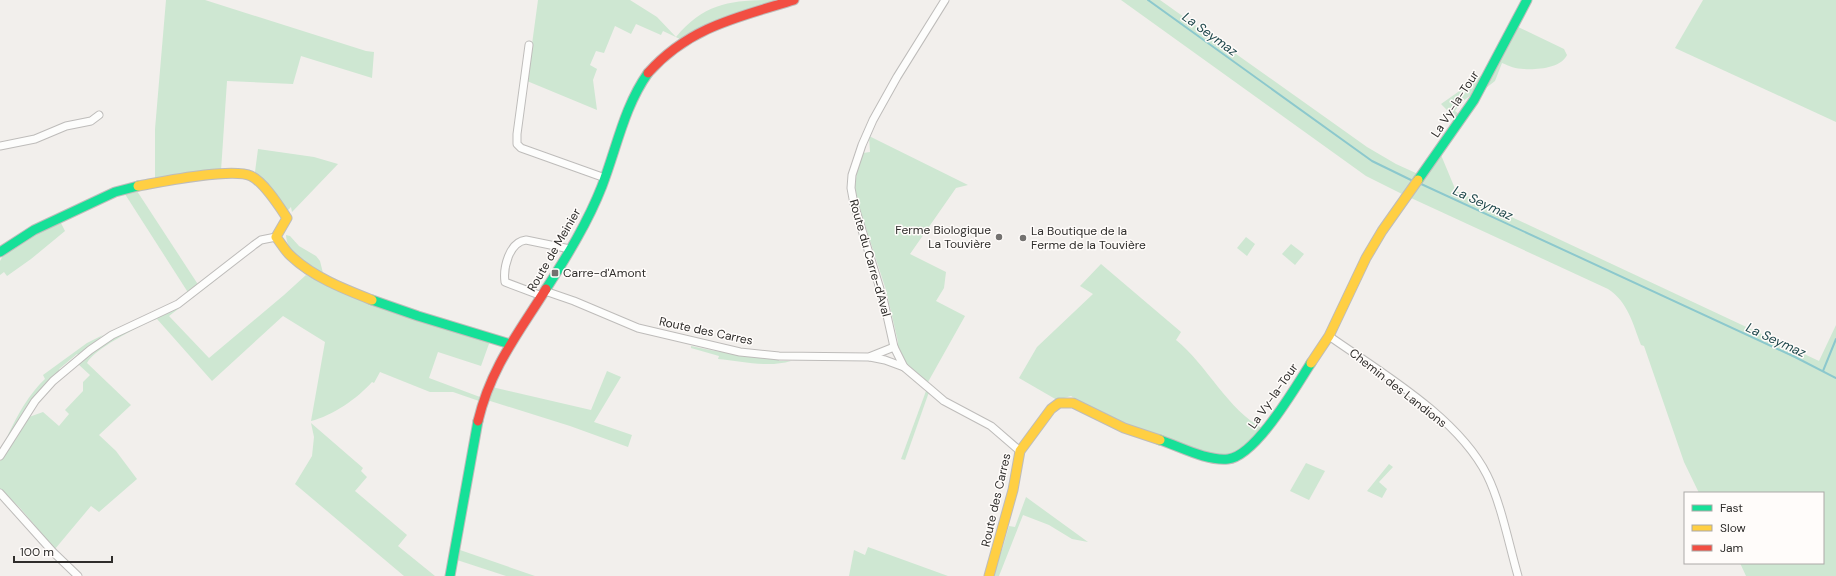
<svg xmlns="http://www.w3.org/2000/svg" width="1836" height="576" viewBox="0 0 1836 576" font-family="'DM Sans',sans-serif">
  <rect width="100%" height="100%" fill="#f2efec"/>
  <!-- green -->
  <g fill="#cee7d2">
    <path d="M 166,0 L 205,0 L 366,51 L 374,52 L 372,78 L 301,56 L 293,84 L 227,81 L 221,171 L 155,179 L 155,129 Z"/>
    <path d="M 538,0 L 630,0 L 657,17 L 676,37 C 706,1 735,0 778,0 L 680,39 L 663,31 L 661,35 L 636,24 L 631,34 L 615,26 L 604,53 L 596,51 L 590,65 L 597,69 L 593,80 L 597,110 L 527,81 Z"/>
    <path d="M 1121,0 L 1160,0 L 1367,147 L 1396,164 L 1418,174 L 1404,195 L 1366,176 Z"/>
    <path d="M 1703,0 L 1836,0 L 1836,122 L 1675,48 Z"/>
    <path d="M 1516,26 L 1564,49 L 1567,55 C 1561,68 1537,70 1524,69 C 1516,69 1509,66 1502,63 L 1495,81 L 1486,88 Z"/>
    <path d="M 1485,73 L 1477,91 L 1460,103 L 1455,111 L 1460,115 L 1456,119 L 1441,104 Z"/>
    <path d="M 869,136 L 968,185 L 956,188 L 910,254 L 946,272 L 944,288 L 936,301 L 965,316 L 928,382 L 908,365 L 897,349 L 898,342 L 886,290 L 854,191 L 857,172 L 863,153 L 870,152 Z"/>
    <path d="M 258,149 L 314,157 L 338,164 L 292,212 L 291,207 L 288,210 L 285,210 L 255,172 Z"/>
    <path d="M 1441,155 L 1456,191 L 1819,361 L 1836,325 L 1836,576 L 1746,576 L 1740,563 L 1823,563 L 1823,493 L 1699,493 L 1684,462 L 1644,346 L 1641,345 C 1633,324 1628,302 1608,289 L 1411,198 Z"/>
    <path d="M 135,188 L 199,286 L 189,294 L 123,191 Z"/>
    <path d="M 60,221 L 65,231 L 31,259 L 7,276 L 4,272 L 0,275 L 0,261 L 5,252 Z"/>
    <path d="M 286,235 L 290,236 L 299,246 L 316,256 L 320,261 L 323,273 C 307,264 287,255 286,235 Z"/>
    <path d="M 1246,237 L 1255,244 L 1247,256 L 1237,248 Z"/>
    <path d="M 1291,244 L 1304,254 L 1295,265 L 1282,254 Z"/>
    <path d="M 1101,264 L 1181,332 L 1176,340 C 1206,364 1229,411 1262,428 L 1242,450 L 1222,457 L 1109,419 L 1071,396 L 1057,400 L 1019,378 L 1037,347 L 1093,294 L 1080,286 Z"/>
    <path d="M 306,275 L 336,290 L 490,341 L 481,366 L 438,352 L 429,378 L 480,397 L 479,401 L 453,392 L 430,392 L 380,372 L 374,383 L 372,382 C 358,398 332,416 311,421 L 325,342 L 283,316 L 212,381 L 157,319 L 151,321 C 136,328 94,349 87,363 L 131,405 L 99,435 L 116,451 L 137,479 L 99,512 L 91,506 L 55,549 L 20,508 L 0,489 L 0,461 L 25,422 L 29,417 L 43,412 L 59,426 L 69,414 L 65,410 L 83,391 L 83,382 L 90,375 L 78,364 L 113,337 C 128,337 198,288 216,277 L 217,279 L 169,316 L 209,358 L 284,295 Z"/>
    <path d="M 103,335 L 80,356 L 77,354 L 59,369 L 61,371 L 10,437 L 8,435 C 18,414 29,394 45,379 L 43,375 L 87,343 Z"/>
    <path d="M 691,346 L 715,351 L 780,358 L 779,361 L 791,361 C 768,368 741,361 718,359 L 719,356 L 691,348 Z"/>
    <path d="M 607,371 L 621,377 L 594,422 L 632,435 L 628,447 L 570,426 L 487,400 L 492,387 L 591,410 Z"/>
    <path d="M 926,391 L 929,392 L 905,460 L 901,459 Z"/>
    <path d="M 311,423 L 363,468 L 361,471 L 367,477 L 355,491 L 407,535 L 398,546 L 435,576 L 404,576 L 295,484 L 312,456 L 314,437 Z"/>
    <path d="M 1306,463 L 1325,471 L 1309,500 L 1290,491 Z"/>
    <path d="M 1389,464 L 1393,467 L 1379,482 L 1387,489 L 1382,498 L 1367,491 Z"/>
    <path d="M 1026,497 L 1088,542 L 1072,539 L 1049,525 L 1023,515 L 999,576 L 993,576 L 1003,547 L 1009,526 L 1015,527 Z"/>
    <path d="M 868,547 L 948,576 L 849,576 L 854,550 L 865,555 Z"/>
    <path d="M 460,550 L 535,576 L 506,576 L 457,560 Z"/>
  </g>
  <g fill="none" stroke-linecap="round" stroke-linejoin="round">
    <!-- stream -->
    <g stroke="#8cc8cd" stroke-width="2">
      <path d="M 1148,0 L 1372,161 L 1413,181"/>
      <path d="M 1419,183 L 1795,357 L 1836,378"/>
      <path d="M 1823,371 L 1836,339"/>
    </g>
    <!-- street casing -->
    <g stroke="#bebcba" stroke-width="9">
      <g id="street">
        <path d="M 529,45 L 517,134 L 517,144 L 521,148 L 605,178"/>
        <path d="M 0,146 L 35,139 L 66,126 L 91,121 L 99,115"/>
        <path d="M 545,291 L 574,301 L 638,328 L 740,352 L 779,356 L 869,357 L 894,347 L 904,367 L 930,389 L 944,401 L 991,426 L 1020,451"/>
        <path d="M 542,296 L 505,282 C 503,268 509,242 526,240 L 570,249"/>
        <path d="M 1329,336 C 1380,372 1458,417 1487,475 C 1501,503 1509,545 1518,576"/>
        <path d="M 894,347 L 884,302 L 854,204 L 851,188 L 852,175 L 862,145 L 873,120 L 897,77 L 945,0"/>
        <path d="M 870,357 L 885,360 L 904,367"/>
        <path d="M 0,456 L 35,401 L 53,381 L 90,350 L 112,335 L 178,304 L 254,245 L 261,240 L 276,237"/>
        <path d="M 0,493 L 53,552 L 78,576"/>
      </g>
    </g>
    <!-- fast casing -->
    <g stroke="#bebcba" stroke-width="11">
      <g id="fast">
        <path d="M 1418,180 L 1474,100 L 1527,0"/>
        <path d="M 0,252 L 34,230 L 115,192 L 138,186"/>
        <path d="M 546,289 C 567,256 588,222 602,186 C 617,147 624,107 648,73"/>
        <path d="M 372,300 L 418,316 L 510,344"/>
        <path d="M 1160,440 C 1181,447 1206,461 1228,459 C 1256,456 1296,386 1311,363"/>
        <path d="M 450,576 L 478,421"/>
      </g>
    </g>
    <!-- slow casing -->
    <g stroke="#bebcba" stroke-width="11">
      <g id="slow">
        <path d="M 138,186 C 161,182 232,167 251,176 C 264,182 279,206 287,218 L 276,237 C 281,243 285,251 291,256 C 313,277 344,289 372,300"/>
        <path d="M 1311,363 L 1329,336 L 1366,258 L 1382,231 L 1418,180"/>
        <path d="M 989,576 L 1013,490 L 1020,451 L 1051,409 L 1059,403 L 1073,403 L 1124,428 L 1160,440"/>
      </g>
    </g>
    <!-- jam casing -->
    <g stroke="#bebcba" stroke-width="11">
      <g id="jam">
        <path d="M 648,73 C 689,27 738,17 794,0"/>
        <path d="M 478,421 C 491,367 518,334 546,289"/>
      </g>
    </g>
    <!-- street -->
    <use href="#street" stroke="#fdfdfc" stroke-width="7"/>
    <!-- fast -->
    <use href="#fast" stroke="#16e098" stroke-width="9"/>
    <!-- slow -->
    <use href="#slow" stroke="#ffcf43" stroke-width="9"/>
    <!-- jam -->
    <use href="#jam" stroke="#f24e42" stroke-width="9"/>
  </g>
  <!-- markers -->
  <g fill="#73716f" stroke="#fffcfa" stroke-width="1.5">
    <circle cx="999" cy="237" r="4"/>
    <circle cx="1023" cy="238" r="4"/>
    <rect x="551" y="269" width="8" height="8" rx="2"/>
  </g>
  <g text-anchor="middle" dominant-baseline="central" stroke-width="3" stroke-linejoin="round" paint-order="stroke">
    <!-- street labels -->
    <g font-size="12" fill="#2f2d2b" stroke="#fffcfa">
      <text transform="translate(1455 104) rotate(-57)">La Vy-la-Tour</text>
      <text transform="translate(554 250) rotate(-60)">Route de Meinier</text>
      <text transform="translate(870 258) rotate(74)">Route du Carre-d'Aval</text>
      <text transform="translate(706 331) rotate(12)">Route des Carres</text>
      <text transform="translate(1398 388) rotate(38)">Chemin des Landions</text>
      <text transform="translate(1273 396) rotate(-55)">La Vy-la-Tour</text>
      <text transform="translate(996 500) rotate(-77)">Route des Carres</text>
    </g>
    <!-- poi labels -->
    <g font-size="12" fill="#2f2d2b" stroke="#fffcfa" text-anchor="start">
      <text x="991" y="230" text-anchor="end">Ferme Biologique<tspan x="991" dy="14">La Touvière</tspan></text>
      <text x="1031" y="231">La Boutique de la<tspan x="1031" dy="14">Ferme de la Touvière</tspan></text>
      <text x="563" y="273">Carre-d'Amont</text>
    </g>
    <!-- water labels -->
    <g font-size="13" font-style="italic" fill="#20494d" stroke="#fffcfa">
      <text transform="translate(1210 34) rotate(36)">La Seymaz</text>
      <text transform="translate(1483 203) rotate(25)">La Seymaz</text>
      <text transform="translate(1776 340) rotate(25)">La Seymaz</text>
    </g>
  </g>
  <!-- legend -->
  <rect x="1684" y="492" width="140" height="72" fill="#fffcfa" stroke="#aca9a7"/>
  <rect x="1692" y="505" width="20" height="6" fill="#16e098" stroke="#aca9a7"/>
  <text x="1720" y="512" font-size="12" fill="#2f2d2b">Fast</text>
  <rect x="1692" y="525" width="20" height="6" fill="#ffcf43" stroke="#aca9a7"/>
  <text x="1720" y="532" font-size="12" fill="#2f2d2b">Slow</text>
  <rect x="1692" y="545" width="20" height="6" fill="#f24e42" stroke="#aca9a7"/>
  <text x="1720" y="552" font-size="12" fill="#2f2d2b">Jam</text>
  <!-- scale -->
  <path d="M14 556v6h98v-6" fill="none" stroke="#2f2d2b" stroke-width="2"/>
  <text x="20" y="556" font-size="12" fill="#2f2d2b" stroke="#fffcfa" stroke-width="3" paint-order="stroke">100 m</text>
</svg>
